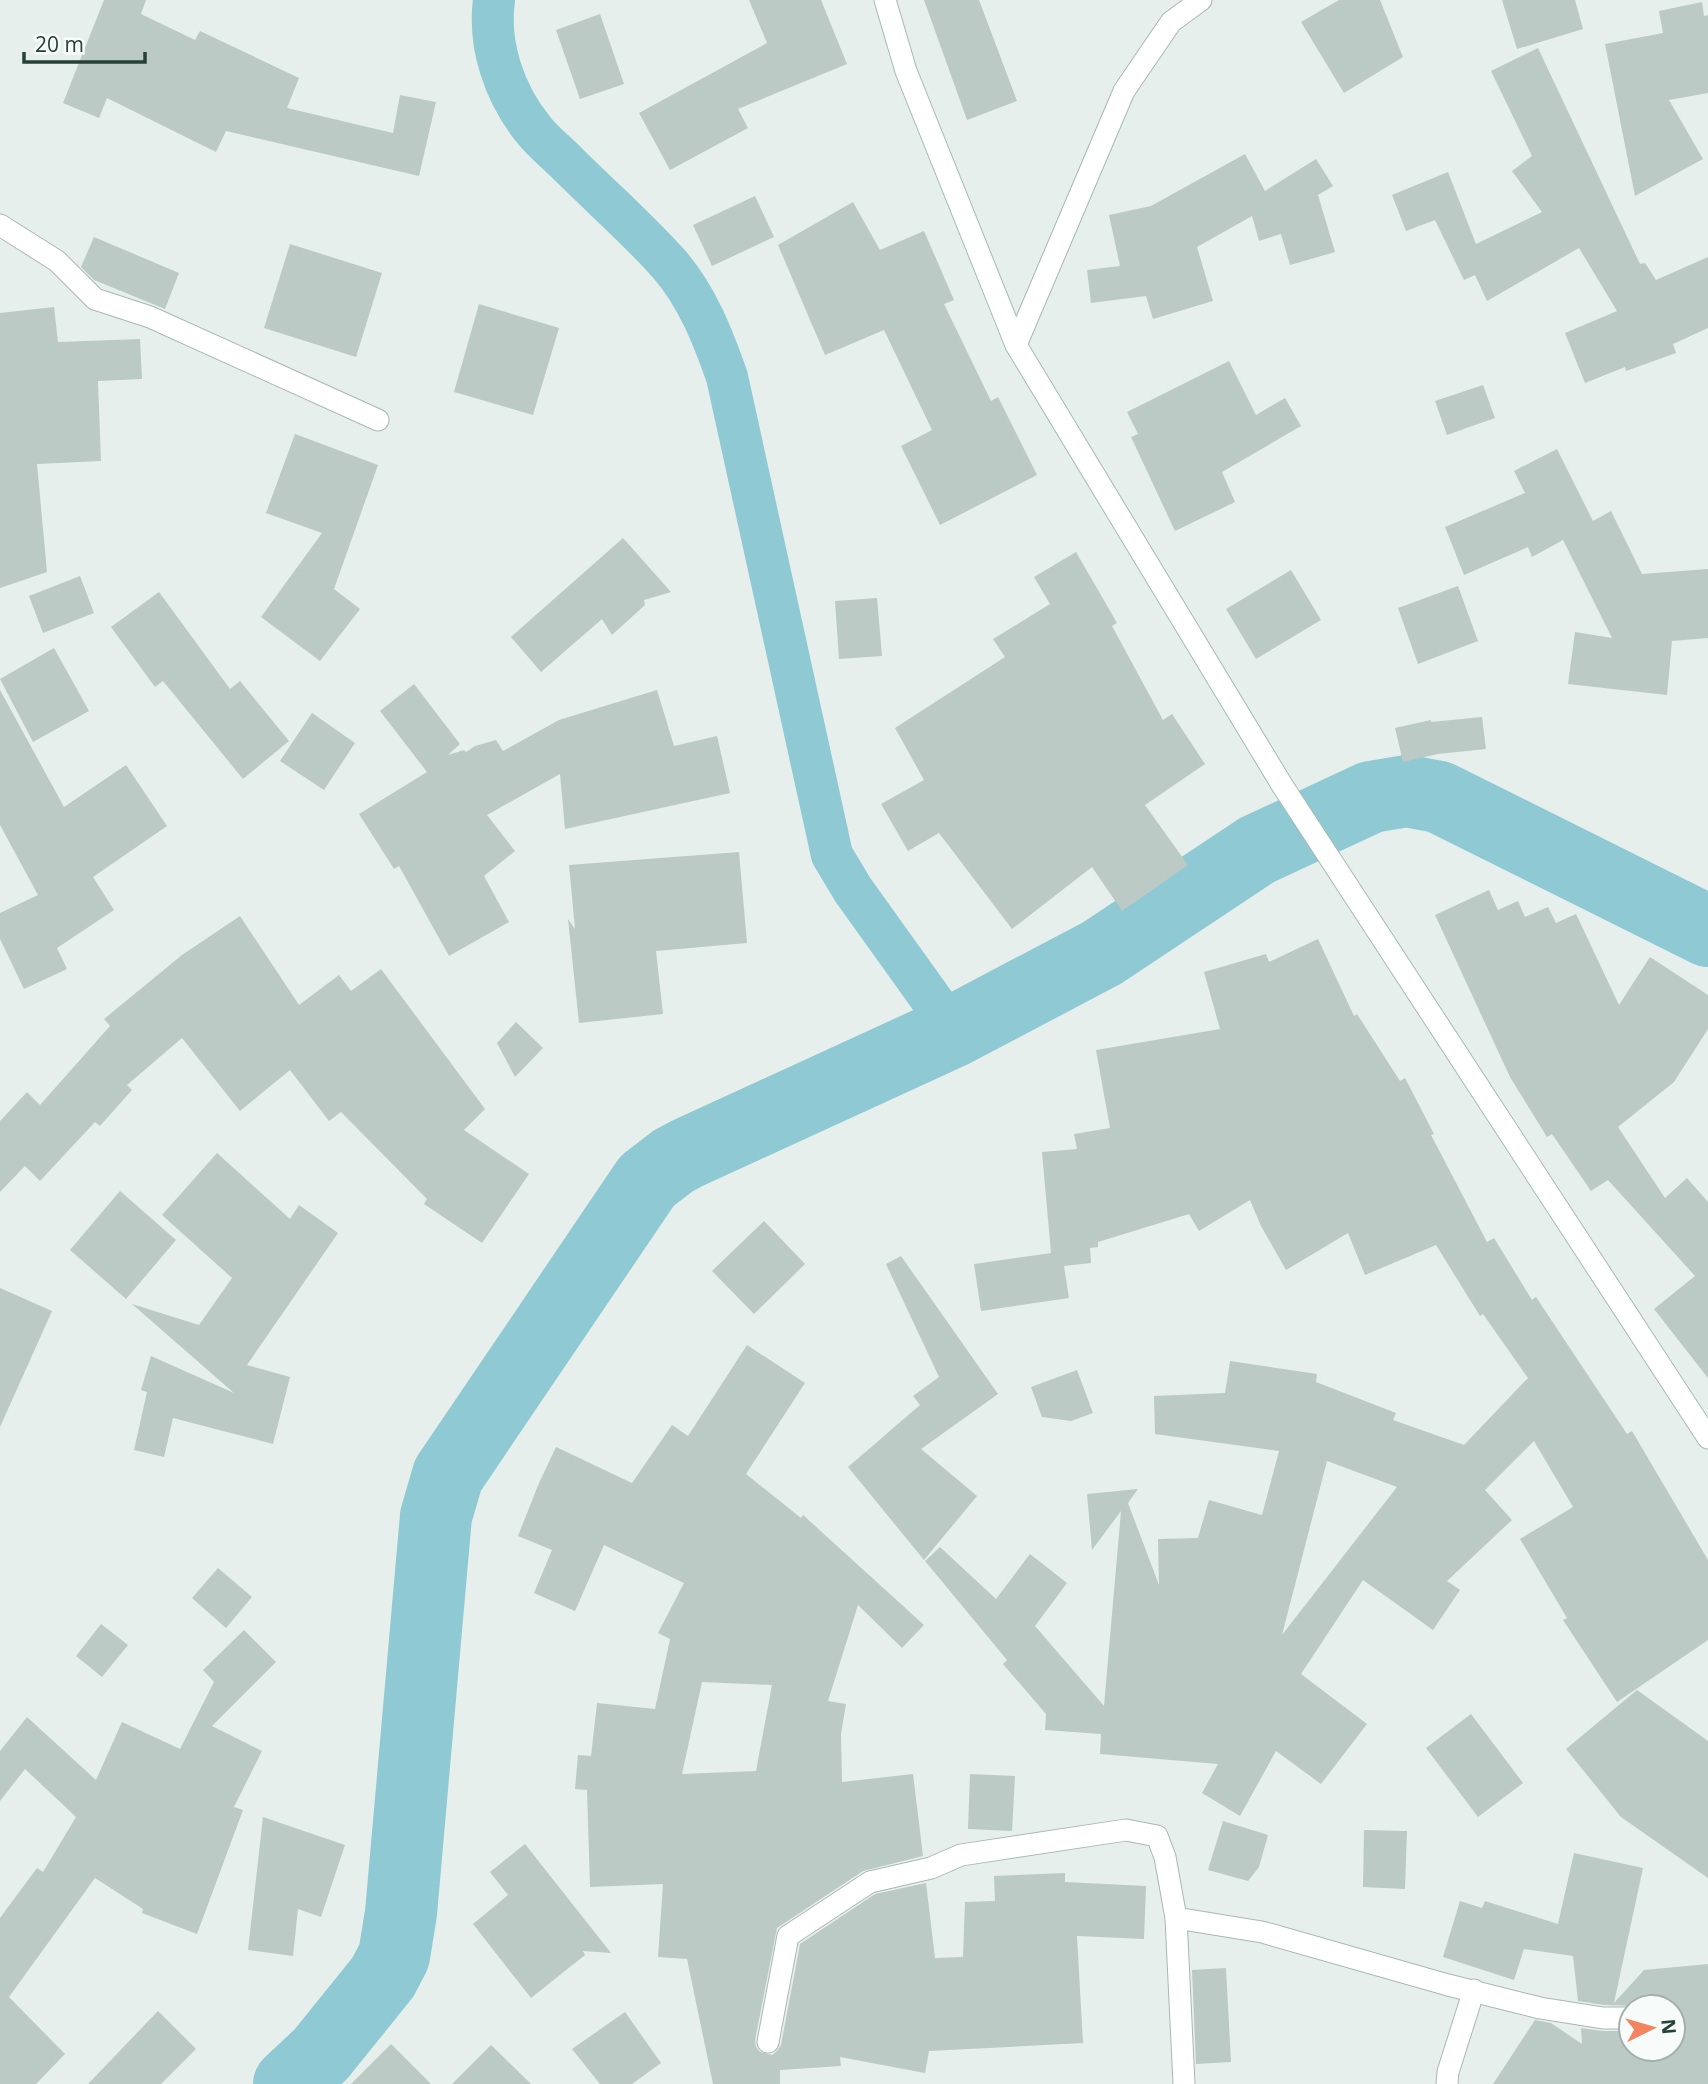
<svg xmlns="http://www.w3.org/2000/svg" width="1708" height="2084" viewBox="0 0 1708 2084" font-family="'Open Sans',sans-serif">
  <rect width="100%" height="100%" fill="#e6efeb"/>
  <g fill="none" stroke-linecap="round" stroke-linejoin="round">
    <!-- canal -->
    <path stroke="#8ec9d4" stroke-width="42" d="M 494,0 C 488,45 504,93 533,129 C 542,141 556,152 567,163 C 600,196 637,228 669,264 C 697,296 713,337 727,377 L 832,855 L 853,890 L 954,1031"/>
    <!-- river -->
    <path stroke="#8ec9d4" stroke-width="72" d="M 289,2084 L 321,2054 L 383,1977 L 394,1956 L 401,1913 L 436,1516 L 448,1475 L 647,1181 L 673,1161 L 688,1153 L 954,1031 L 1102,953 L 1257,850 L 1371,797 L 1407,791 L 1439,797 L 1708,931"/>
  </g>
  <!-- building -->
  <g fill="#bbcac4" fill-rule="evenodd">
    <path d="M 104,0 L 146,0 L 141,14 L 195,40 L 200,31 L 299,78 L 287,108 L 393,133 L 400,95 L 436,102 L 419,176 L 226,131 L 216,152 L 107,98 L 99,118 L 63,103 Z"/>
    <path d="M 749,0 L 821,0 L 847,64 L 738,109 L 748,128 L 670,170 L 639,113 L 767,43 Z"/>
    <path d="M 924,0 L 979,0 L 1017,101 L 967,120 Z"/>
    <path d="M 1339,0 L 1380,0 L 1403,57 L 1344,93 L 1301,22 Z"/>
    <path d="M 1502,0 L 1575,0 L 1583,29 L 1517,49 Z"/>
    <path d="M 1702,2 L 1704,16 L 1708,15 L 1708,93 L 1669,100 L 1703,159 L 1635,196 L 1605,44 L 1663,33 L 1659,11 Z"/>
    <path d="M 600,14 L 624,84 L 580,99 L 556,30 Z"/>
    <path d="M 1538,48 L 1640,264 L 1645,263 L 1656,280 L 1708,257 L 1708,328 L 1673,344 L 1676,353 L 1626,371 L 1625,367 L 1585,383 L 1565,333 L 1617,311 L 1579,248 L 1487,301 L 1475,275 L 1464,280 L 1435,220 L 1406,231 L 1392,195 L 1448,172 L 1476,244 L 1542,212 L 1512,171 L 1532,156 L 1491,71 Z"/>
    <path d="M 1245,154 L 1265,191 L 1316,159 L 1333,186 L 1318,195 L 1335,252 L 1290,265 L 1281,234 L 1259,241 L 1252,216 L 1197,247 L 1213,301 L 1153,319 L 1146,296 L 1091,303 L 1087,270 L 1120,266 L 1109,215 L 1151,206 Z"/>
    <path d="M 755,196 L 774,237 L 712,266 L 693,225 Z"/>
    <path d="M 853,202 L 880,250 L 924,231 L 954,300 L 944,304 L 991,401 L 998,397 L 1037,475 L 940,525 L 901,446 L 932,430 L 884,330 L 825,355 L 778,245 Z"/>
    <path d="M 94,237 L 179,273 L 165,309 L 94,280 L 81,267 Z"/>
    <path d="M 290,244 L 382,273 L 356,357 L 264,328 Z"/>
    <path d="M 479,304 L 559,328 L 533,415 L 454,392 Z"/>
    <path d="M 54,307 L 58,342 L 140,339 L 142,379 L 98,381 L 101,461 L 37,464 L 47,572 L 0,588 L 0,313 Z"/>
    <path d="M 1229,361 L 1256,415 L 1285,398 L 1301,426 L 1222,472 L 1235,502 L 1175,531 L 1131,437 L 1138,434 L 1127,412 Z"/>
    <path d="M 1483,385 L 1495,418 L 1447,435 L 1435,401 Z"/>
    <path d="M 295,434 L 378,465 L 334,589 L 360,609 L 320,661 L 261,617 L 322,533 L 266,513 Z"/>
    <path d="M 1557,449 L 1593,521 L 1611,511 L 1642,574 L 1708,569 L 1708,638 L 1672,641 L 1667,695 L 1568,684 L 1575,632 L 1612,638 L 1563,540 L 1532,557 L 1528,547 L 1464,575 L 1445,527 L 1525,493 L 1514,471 Z"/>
    <path d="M 623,538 L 671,592 L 644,600 L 645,605 L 612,635 L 602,619 L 541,672 L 511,637 Z"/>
    <path d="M 1076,552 L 1117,623 L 1112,626 L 1163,720 L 1172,714 L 1205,764 L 1145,805 L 1188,865 L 1122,911 L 1092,867 L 1012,929 L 939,833 L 908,851 L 881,804 L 924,780 L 895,728 L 1005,657 L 993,639 L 1050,604 L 1034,577 Z"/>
    <path d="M 1291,570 L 1321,620 L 1256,659 L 1226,609 Z"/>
    <path d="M 80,576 L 94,613 L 43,633 L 29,596 Z"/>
    <path d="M 1458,586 L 1478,641 L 1418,664 L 1398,608 Z"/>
    <path d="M 159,592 L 230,689 L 240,681 L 289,741 L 243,779 L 163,681 L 155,687 L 111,627 Z"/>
    <path d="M 877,598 L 882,656 L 839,659 L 835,601 Z"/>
    <path d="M 54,648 L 89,711 L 33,742 L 0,679 Z"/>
    <path d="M 414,684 L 460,744 L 448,755 L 464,750 L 466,752 L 475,746 L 496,740 L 503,751 L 559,720 L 657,690 L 674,746 L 717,736 L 730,793 L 565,829 L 560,774 L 487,815 L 515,851 L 484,876 L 509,922 L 449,956 L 399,866 L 394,869 L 359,814 L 427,772 L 380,711 Z"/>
    <path d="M 0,690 L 64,807 L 126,765 L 167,826 L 93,877 L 114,910 L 57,948 L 67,969 L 24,989 L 0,939 L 0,913 L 38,895 L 0,825 Z"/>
    <path d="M 312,713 L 355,743 L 324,790 L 280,761 Z"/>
    <path d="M 1482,717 L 1486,749 L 1438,754 L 1403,762 L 1395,728 L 1431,720 L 1431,722 Z"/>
    <path d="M 739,852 L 747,943 L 656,951 L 663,1014 L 579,1023 L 568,919 L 575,929 L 569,865 Z"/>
    <path d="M 1489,890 L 1498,910 L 1518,901 L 1525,917 L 1548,907 L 1556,923 L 1576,914 L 1619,1005 L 1650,957 L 1708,995 L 1708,1029 L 1674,1082 L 1618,1127 L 1665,1198 L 1687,1178 L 1708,1202 L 1708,1378 L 1654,1309 L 1695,1276 L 1608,1180 L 1591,1191 L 1552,1134 L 1547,1137 L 1510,1077 L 1435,915 Z"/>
    <path d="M 240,916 L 299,1005 L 339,975 L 351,991 L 381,969 L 485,1109 L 464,1130 L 529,1174 L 482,1243 L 424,1204 L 427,1199 L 341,1112 L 329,1121 L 290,1070 L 240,1111 L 182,1038 L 127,1085 L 132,1090 L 100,1126 L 95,1122 L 40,1181 L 25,1166 L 0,1192 L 0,1121 L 27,1092 L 40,1105 L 110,1026 L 104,1019 L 182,955 Z"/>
    <path d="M 1318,939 L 1354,1016 L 1357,1014 L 1400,1081 L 1405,1078 L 1434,1134 L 1431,1135 L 1487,1242 L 1494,1238 L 1532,1300 L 1536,1297 L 1627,1434 L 1632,1431 L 1708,1560 L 1708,1640 L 1617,1702 L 1563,1620 L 1567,1618 L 1520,1539 L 1573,1507 L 1534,1441 L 1485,1490 L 1512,1520 L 1447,1581 L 1460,1590 L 1433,1630 L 1363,1580 L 1301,1674 L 1367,1724 L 1321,1784 L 1276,1751 L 1240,1816 L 1202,1793 L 1218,1764 L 1100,1754 L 1101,1734 L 1045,1730 L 1046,1714 L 1003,1664 L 1007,1660 L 925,1561 L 940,1547 L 996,1599 L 1030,1554 L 1067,1583 L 1035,1626 L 1104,1706 L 1121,1511 L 1092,1550 L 1087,1494 L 1138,1489 L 1128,1503 L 1159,1585 L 1158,1539 L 1198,1538 L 1209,1500 L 1262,1515 L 1279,1451 L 1155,1434 L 1154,1396 L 1225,1393 L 1230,1361 L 1317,1374 L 1316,1382 L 1396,1413 L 1393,1420 L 1464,1445 L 1528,1378 L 1483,1314 L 1480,1316 L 1436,1245 L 1365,1275 L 1348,1233 L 1286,1270 L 1261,1226 L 1250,1200 L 1199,1231 L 1189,1214 L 1098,1242 L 1098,1247 L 1090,1248 L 1091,1263 L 1064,1266 L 1069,1298 L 981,1311 L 974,1264 L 1051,1253 L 1042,1152 L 1077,1149 L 1074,1134 L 1110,1128 L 1096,1050 L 1220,1029 L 1204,972 L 1266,954 L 1269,962 ZM 1327,1461 L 1397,1487 L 1282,1635 Z"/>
    <path d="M 516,1022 L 543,1048 L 515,1077 L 497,1043 Z"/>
    <path d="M 217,1153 L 290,1219 L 299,1205 L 338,1233 L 247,1365 L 290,1377 L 273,1444 L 173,1418 L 164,1457 L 134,1450 L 147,1392 L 141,1390 L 151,1356 L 234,1393 L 132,1304 L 199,1325 L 232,1278 L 162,1215 Z"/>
    <path d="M 120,1191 L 176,1240 L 126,1299 L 70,1250 Z"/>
    <path d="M 764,1221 L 805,1264 L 754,1314 L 712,1271 Z"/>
    <path d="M 901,1256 L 998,1394 L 921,1449 L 977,1496 L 924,1560 L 848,1467 L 920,1405 L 913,1396 L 939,1377 L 886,1264 Z"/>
    <path d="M 0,1288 L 52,1311 L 0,1427 Z"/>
    <path d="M 747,1345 L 805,1383 L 746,1474 L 801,1518 L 803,1515 L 924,1625 L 902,1648 L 858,1605 L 828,1701 L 846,1704 L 841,1734 L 842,1782 L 913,1774 L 923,1856 L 863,1871 L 777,1928 L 755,2040 L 756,2047 L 760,2052 L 772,2055 L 777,2051 L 781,2045 L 800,1944 L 875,1894 L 926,1883 L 935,1958 L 963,1957 L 965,1902 L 995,1901 L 994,1876 L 1065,1873 L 1065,1882 L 1146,1886 L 1144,1939 L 1077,1936 L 1083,2043 L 929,2051 L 925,2073 L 840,2057 L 841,2066 L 780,2070 L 780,2084 L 713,2084 L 687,1959 L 658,1957 L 663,1884 L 590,1887 L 587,1790 L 575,1789 L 578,1755 L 591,1756 L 597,1703 L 655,1709 L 670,1639 L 658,1633 L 684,1583 L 604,1545 L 575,1611 L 534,1593 L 552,1550 L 518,1536 L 539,1483 L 556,1447 L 632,1483 L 672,1425 L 688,1436 ZM 702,1682 L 772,1685 L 756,1771 L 682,1774 Z"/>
    <path d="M 1077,1370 L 1093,1413 L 1071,1421 L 1042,1417 L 1031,1387 Z"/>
    <path d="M 218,1568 L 252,1597 L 226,1628 L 192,1598 Z"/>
    <path d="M 101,1624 L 128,1645 L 102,1677 L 76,1656 Z"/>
    <path d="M 244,1630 L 276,1662 L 212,1726 L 262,1751 L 234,1807 L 243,1810 L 197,1934 L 142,1913 L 143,1909 L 95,1878 L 9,1997 L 65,2054 L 36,2084 L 0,2084 L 0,1918 L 37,1868 L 43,1872 L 76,1817 L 25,1769 L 0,1801 L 0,1751 L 27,1717 L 96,1780 L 122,1722 L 180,1749 L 214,1682 L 203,1670 Z"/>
    <path d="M 1637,1690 L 1708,1741 L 1708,1878 L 1621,1817 L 1566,1749 Z"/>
    <path d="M 1471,1714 L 1523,1783 L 1478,1817 L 1426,1748 Z"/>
    <path d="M 970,1774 L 1015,1776 L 1012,1831 L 968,1829 Z"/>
    <path d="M 263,1817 L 345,1845 L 321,1917 L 298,1909 L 293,1956 L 248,1950 Z"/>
    <path d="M 1223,1821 L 1268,1835 L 1259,1867 L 1248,1881 L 1208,1870 Z"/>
    <path d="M 1364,1830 L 1407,1831 L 1405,1889 L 1363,1887 Z"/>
    <path d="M 525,1844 L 611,1953 L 583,1951 L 585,1955 L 531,1998 L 473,1924 L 508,1895 L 490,1872 Z"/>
    <path d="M 1574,1853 L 1643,1868 L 1614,2003 L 1644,1970 L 1708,1964 L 1708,2084 L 1493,2084 L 1535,2020 L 1551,2023 L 1582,2044 L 1581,2028 L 1603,2031 L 1631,2031 L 1631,2049 L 1673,2049 L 1673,2007 L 1604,2005 L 1578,2001 L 1573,1956 L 1524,1949 L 1514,1980 L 1443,1957 L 1460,1901 L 1482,1908 L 1485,1901 L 1558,1924 Z"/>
    <path d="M 1226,1968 L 1231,2062 L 1196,2064 L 1192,1970 Z"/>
    <path d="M 158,2011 L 196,2049 L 161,2084 L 88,2084 Z"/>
    <path d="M 625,2012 L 661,2063 L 632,2084 L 600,2084 L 572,2049 Z"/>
    <path d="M 391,2044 L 431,2084 L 351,2084 Z"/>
    <path d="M 491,2045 L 531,2084 L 452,2084 Z"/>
  </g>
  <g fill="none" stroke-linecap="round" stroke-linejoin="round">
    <!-- street casing -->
    <g stroke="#a8b8b2" stroke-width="23">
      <g id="street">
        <path d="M 0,225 L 57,261 L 95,299 L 150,317 L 378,420"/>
        <path d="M 1016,345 L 1124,91 L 1171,22 L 1201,0"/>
        <path d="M 1176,1918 L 1262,1932 L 1448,1985 L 1540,2008 L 1603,2018 L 1631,2018"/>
        <path d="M 768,2042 L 788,1936 L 870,1882 L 931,1868 L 961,1855 L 1126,1830 L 1157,1836 L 1165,1857 L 1176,1918 L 1184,2084"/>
        <path d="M 1447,2084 L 1448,2072 L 1474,1990"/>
      </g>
    </g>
    <!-- secondary casing -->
    <g stroke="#a4bbb3" stroke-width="23">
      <path id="secondary" d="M 885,0 L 906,71 L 1016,345 L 1282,785 L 1708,1438"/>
    </g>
    <!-- street -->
    <use href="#street" stroke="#fff" stroke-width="21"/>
    <!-- secondary -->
    <use href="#secondary" stroke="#fff" stroke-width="21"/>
  </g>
  <!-- north arrow -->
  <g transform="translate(1652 2028) rotate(85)"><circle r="33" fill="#f7fbf9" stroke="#a3b1ad" stroke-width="2"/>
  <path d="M0-5L12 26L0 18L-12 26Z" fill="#f4845f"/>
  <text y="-10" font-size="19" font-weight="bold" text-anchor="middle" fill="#24423a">N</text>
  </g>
  <!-- scale -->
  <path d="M24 52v10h121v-10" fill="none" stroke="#24423a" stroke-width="3.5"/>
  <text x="35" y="52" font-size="21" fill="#24423a" stroke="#f7fbf9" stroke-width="5" paint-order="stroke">20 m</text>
</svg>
